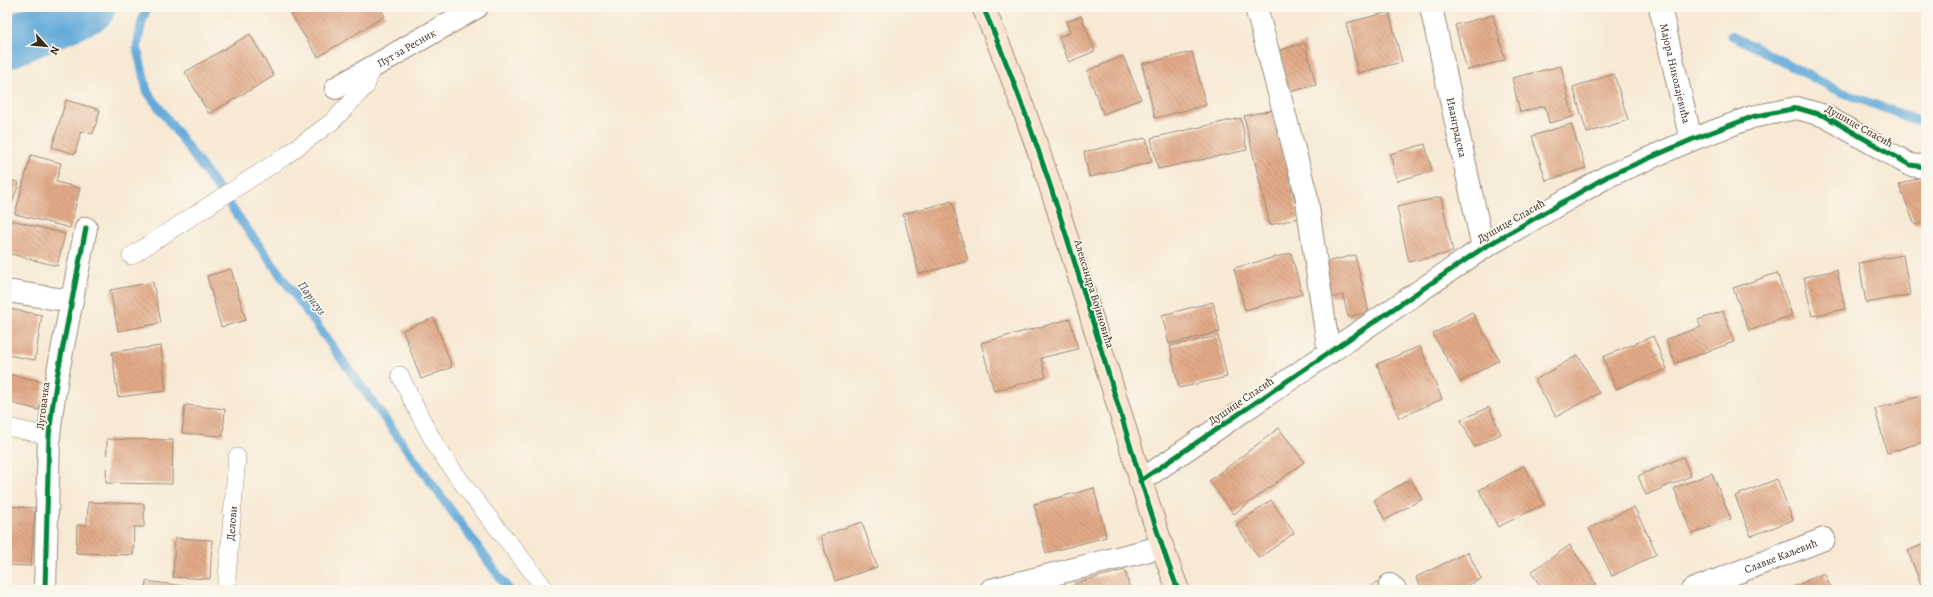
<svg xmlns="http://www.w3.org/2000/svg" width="1933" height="597" viewBox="0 0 1933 597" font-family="Alegreya,serif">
  <defs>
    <pattern id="building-back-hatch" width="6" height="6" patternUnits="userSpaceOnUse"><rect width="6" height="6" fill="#e2aa88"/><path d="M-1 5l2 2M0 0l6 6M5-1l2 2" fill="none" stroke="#b88b6f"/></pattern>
  </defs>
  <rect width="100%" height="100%" fill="#fbf7ec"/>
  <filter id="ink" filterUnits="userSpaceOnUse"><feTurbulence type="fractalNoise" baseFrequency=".025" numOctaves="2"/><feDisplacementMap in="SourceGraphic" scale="8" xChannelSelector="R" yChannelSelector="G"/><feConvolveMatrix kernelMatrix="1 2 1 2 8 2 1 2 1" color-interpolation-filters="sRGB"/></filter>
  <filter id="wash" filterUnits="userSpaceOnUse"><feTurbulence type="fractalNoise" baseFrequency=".012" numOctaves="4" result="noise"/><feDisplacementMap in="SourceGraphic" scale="16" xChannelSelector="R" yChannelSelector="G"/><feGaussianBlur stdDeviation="0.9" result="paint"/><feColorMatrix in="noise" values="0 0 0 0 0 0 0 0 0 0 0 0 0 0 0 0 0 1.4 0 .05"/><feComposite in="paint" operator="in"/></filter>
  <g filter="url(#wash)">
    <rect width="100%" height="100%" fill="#f7e9d4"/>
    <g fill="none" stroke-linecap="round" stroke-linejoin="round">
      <!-- stream -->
      <g stroke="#63aad9" stroke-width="9">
        <path d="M 147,7 L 142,21 L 137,48 L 147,91 L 509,590"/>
        <path d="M 1731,35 L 1839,91 L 1926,124"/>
      </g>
      <!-- river -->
      <path stroke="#63aad9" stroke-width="51" d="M 7,43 L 90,7"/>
    </g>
    <g id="blocks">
      <!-- building -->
      <g fill="url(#building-back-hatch)">
        <path d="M 305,7 L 379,7 L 385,16 L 318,57 L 291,15 Z"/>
        <path d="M 1389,12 L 1402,62 L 1358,73 L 1346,23 Z"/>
        <path d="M 1493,15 L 1505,60 L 1467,70 L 1455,25 Z"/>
        <path d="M 1081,16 L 1095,51 L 1069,62 L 1059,37 L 1070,33 L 1066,22 Z"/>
        <path d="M 250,34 L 274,76 L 209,114 L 185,72 Z"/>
        <path d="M 1305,43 L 1316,85 L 1285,93 L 1274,52 Z"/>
        <path d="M 1192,52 L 1206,105 L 1155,118 L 1142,64 Z"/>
        <path d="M 1123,56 L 1141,99 L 1103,114 L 1087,71 Z"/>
        <path d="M 1561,66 L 1573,117 L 1549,123 L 1545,106 L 1520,112 L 1512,78 Z"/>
        <path d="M 1614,74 L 1628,120 L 1587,133 L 1573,87 Z"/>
        <path d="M 66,100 L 100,110 L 93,134 L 81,131 L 75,154 L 52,147 Z"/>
        <path d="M 1273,110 L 1299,218 L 1270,225 L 1244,116 Z"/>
        <path d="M 1241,118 L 1247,150 L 1158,169 L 1151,138 Z"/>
        <path d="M 1571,124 L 1586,168 L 1546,181 L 1532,136 Z"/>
        <path d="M 1146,138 L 1152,162 L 1089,177 L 1084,152 Z"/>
        <path d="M 1425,144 L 1432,171 L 1397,181 L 1390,154 Z"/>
        <path d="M 31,155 L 61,163 L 56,182 L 80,188 L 70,228 L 15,214 Z"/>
        <path d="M 1926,175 L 1926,221 L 1915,225 L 1899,185 Z"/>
        <path d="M 7,178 L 19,183 L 7,218 Z"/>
        <path d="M 1441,197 L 1453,252 L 1409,262 L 1397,207 Z"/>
        <path d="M 952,201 L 968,261 L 919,274 L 903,214 Z"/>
        <path d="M 12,220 L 65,234 L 57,266 L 7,253 L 7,238 Z"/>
        <path d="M 1291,253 L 1302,294 L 1245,310 L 1234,268 Z"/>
        <path d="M 1355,255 L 1369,312 L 1348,317 L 1343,295 L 1331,298 L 1322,263 Z"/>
        <path d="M 1903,255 L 1910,295 L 1866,303 L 1859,263 Z"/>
        <path d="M 231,269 L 246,320 L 221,327 L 207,276 Z"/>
        <path d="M 1837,270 L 1845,309 L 1812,316 L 1804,277 Z"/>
        <path d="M 1777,273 L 1792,315 L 1749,331 L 1733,288 Z"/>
        <path d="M 153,282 L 161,323 L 118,331 L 110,290 Z"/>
        <path d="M 1213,302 L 1220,332 L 1169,344 L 1162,315 Z"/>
        <path d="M 10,309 L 42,315 L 35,360 L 7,355 L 7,327 Z"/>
        <path d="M 1723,311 L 1734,342 L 1675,363 L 1666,339 L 1701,327 L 1698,320 Z"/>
        <path d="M 1472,312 L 1499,360 L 1460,382 L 1433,334 Z"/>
        <path d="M 434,318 L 452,367 L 421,379 L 403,330 Z"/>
        <path d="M 1070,319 L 1078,349 L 1041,358 L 1046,377 L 994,391 L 981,343 Z"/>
        <path d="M 1218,336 L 1227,377 L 1179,388 L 1170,346 Z"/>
        <path d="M 1653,336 L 1667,369 L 1616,389 L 1603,357 Z"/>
        <path d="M 161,346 L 166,391 L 118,397 L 112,352 Z"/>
        <path d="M 1420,346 L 1442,399 L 1399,418 L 1377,364 Z"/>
        <path d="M 1578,355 L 1599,393 L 1556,417 L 1535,380 Z"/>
        <path d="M 7,374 L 45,382 L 39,410 L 7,402 Z"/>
        <path d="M 1925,395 L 1926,441 L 1887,453 L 1875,409 Z"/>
        <path d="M 185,405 L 225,409 L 223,436 L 182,433 Z"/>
        <path d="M 1489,407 L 1501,434 L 1474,447 L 1461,420 Z"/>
        <path d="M 1279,428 L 1304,462 L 1234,514 L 1209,481 Z"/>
        <path d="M 107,439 L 173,440 L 172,484 L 106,483 Z"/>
        <path d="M 1683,457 L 1691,476 L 1646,495 L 1638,476 Z"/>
        <path d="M 1524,466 L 1544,504 L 1498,527 L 1479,490 Z"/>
        <path d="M 1712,473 L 1731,519 L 1692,534 L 1674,488 Z"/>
        <path d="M 1411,479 L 1422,499 L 1385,520 L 1374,500 Z"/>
        <path d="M 1777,479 L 1793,520 L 1751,536 L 1735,496 Z"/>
        <path d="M 1094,488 L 1106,537 L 1046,553 L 1034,504 Z"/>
        <path d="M 1271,500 L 1294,533 L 1259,558 L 1236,525 Z"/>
        <path d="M 88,502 L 144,504 L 144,527 L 134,527 L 133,555 L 76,553 L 77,525 L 87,525 Z"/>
        <path d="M 7,506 L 35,508 L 31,566 L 7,565 Z"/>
        <path d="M 1634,507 L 1657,554 L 1612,576 L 1589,528 Z"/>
        <path d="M 862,522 L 877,567 L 835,581 L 820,536 Z"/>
        <path d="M 175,538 L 212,540 L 210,579 L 173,577 Z"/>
        <path d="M 1926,543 L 1926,590 L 1923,590 L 1908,551 Z"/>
        <path d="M 1570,545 L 1596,584 L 1588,590 L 1543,590 L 1531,572 Z"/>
        <path d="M 1468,552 L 1481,579 L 1458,590 L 1423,590 L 1416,577 Z"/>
        <path d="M 1125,570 L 1130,590 L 1076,590 L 1075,583 Z"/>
        <path d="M 1824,573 L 1832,590 L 1786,590 Z"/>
        <path d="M 146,581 L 183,586 L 183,590 L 145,590 Z"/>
        <path d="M 1376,582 L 1384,590 L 1368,590 Z"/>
      </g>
    </g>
  </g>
  <g filter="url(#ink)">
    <use href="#blocks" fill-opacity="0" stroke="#998a79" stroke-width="1"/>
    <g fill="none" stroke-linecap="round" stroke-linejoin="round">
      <!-- lane casing -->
      <g stroke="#998a79" stroke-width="18">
        <g id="lane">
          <path d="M 131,256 L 284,157 L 333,121 L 366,86 L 372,68"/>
          <path d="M 400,375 C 412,400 424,426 439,450 C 471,499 511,543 546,590"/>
          <path d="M 7,427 L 49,436"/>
          <path id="s1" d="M 226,590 L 237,457"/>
        </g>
      </g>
      <!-- street casing -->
      <g stroke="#998a79" stroke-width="24">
        <g id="street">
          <path d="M 1256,7 L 1306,194 L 1329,353"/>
          <path id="s2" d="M 1431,7 L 1483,248"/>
          <path id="s3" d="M 1660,7 L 1691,140"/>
          <path id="s4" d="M 336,88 L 477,7"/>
          <path d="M 7,291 L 71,301"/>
          <path d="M 1140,481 L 1483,248 L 1608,176 L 1691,140 L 1752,117 L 1797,108 L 1825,116 L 1910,165 L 1926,167"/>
          <path d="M 1390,585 L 1395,590"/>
          <path d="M 45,590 L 49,436 L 52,410 L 57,377 L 86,228"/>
          <path d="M 991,590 L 1161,547"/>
          <path id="s5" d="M 1692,590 L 1824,539"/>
        </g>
      </g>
      <!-- secondary casing -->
      <g stroke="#998a79" stroke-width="24">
        <path id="secondary" d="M 983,7 C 1042,142 1081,285 1124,425 C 1141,481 1157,536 1178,590"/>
      </g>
      <!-- lane -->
      <use href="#lane" stroke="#fff" stroke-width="17"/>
      <!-- street -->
      <use href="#street" stroke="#fff" stroke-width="22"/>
      <!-- secondary -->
      <use href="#secondary" stroke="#fce5d0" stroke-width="22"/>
      <!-- cycleway casing -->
      <g stroke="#fbf7ec" stroke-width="8">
        <g id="cycleway">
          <path d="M 983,7 C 1042,142 1081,285 1124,425 C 1141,481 1157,536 1178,590"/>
          <path d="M 1140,481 L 1483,248 L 1608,176 L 1691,140 L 1752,117 L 1797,108 L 1825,116 L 1910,165 L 1926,167"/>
          <path d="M 45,590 L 49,436 L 52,410 L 57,377 L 86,228"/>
        </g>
      </g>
      <!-- cycleway -->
      <use href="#cycleway" stroke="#00873e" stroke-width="5"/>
    </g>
  </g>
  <g text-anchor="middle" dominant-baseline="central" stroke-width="3.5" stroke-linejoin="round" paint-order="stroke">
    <!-- street labels -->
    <g font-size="11" fill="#3b2a1e" stroke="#fbf7ec">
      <text stroke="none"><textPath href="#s4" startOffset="81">Пут за Ресник</textPath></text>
      <text stroke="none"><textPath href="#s3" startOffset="68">Мајора Николајевића</textPath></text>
      <text transform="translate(1859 126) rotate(29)">Душице Спасић</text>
      <text stroke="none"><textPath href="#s2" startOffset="123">Иванградска</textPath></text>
      <text transform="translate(1511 221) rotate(-30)">Душице Спасић</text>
      <text transform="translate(1094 294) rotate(73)">Александра Војиновића</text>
      <text transform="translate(1241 401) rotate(-34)">Душице Спасић</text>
      <text transform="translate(43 406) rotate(-83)">Луговачка</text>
      <text stroke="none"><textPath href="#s1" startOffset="67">Делови</textPath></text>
      <text stroke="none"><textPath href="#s5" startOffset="95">Славке Каљевић</textPath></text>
    </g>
    <!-- water labels -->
    <g font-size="12" font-style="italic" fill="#49575f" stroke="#fbf7ec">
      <text transform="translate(312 298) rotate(54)">Паригуз</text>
    </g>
  </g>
  <!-- margin -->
  <rect width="1933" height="597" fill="none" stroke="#fbf7ec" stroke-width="24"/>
  <!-- north arrow -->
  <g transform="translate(46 46) rotate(117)" stroke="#fbf7ec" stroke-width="3" paint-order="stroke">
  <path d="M0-3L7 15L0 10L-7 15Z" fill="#3b2a1e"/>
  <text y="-6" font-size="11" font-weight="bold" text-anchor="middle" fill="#3b2a1e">N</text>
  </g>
</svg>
